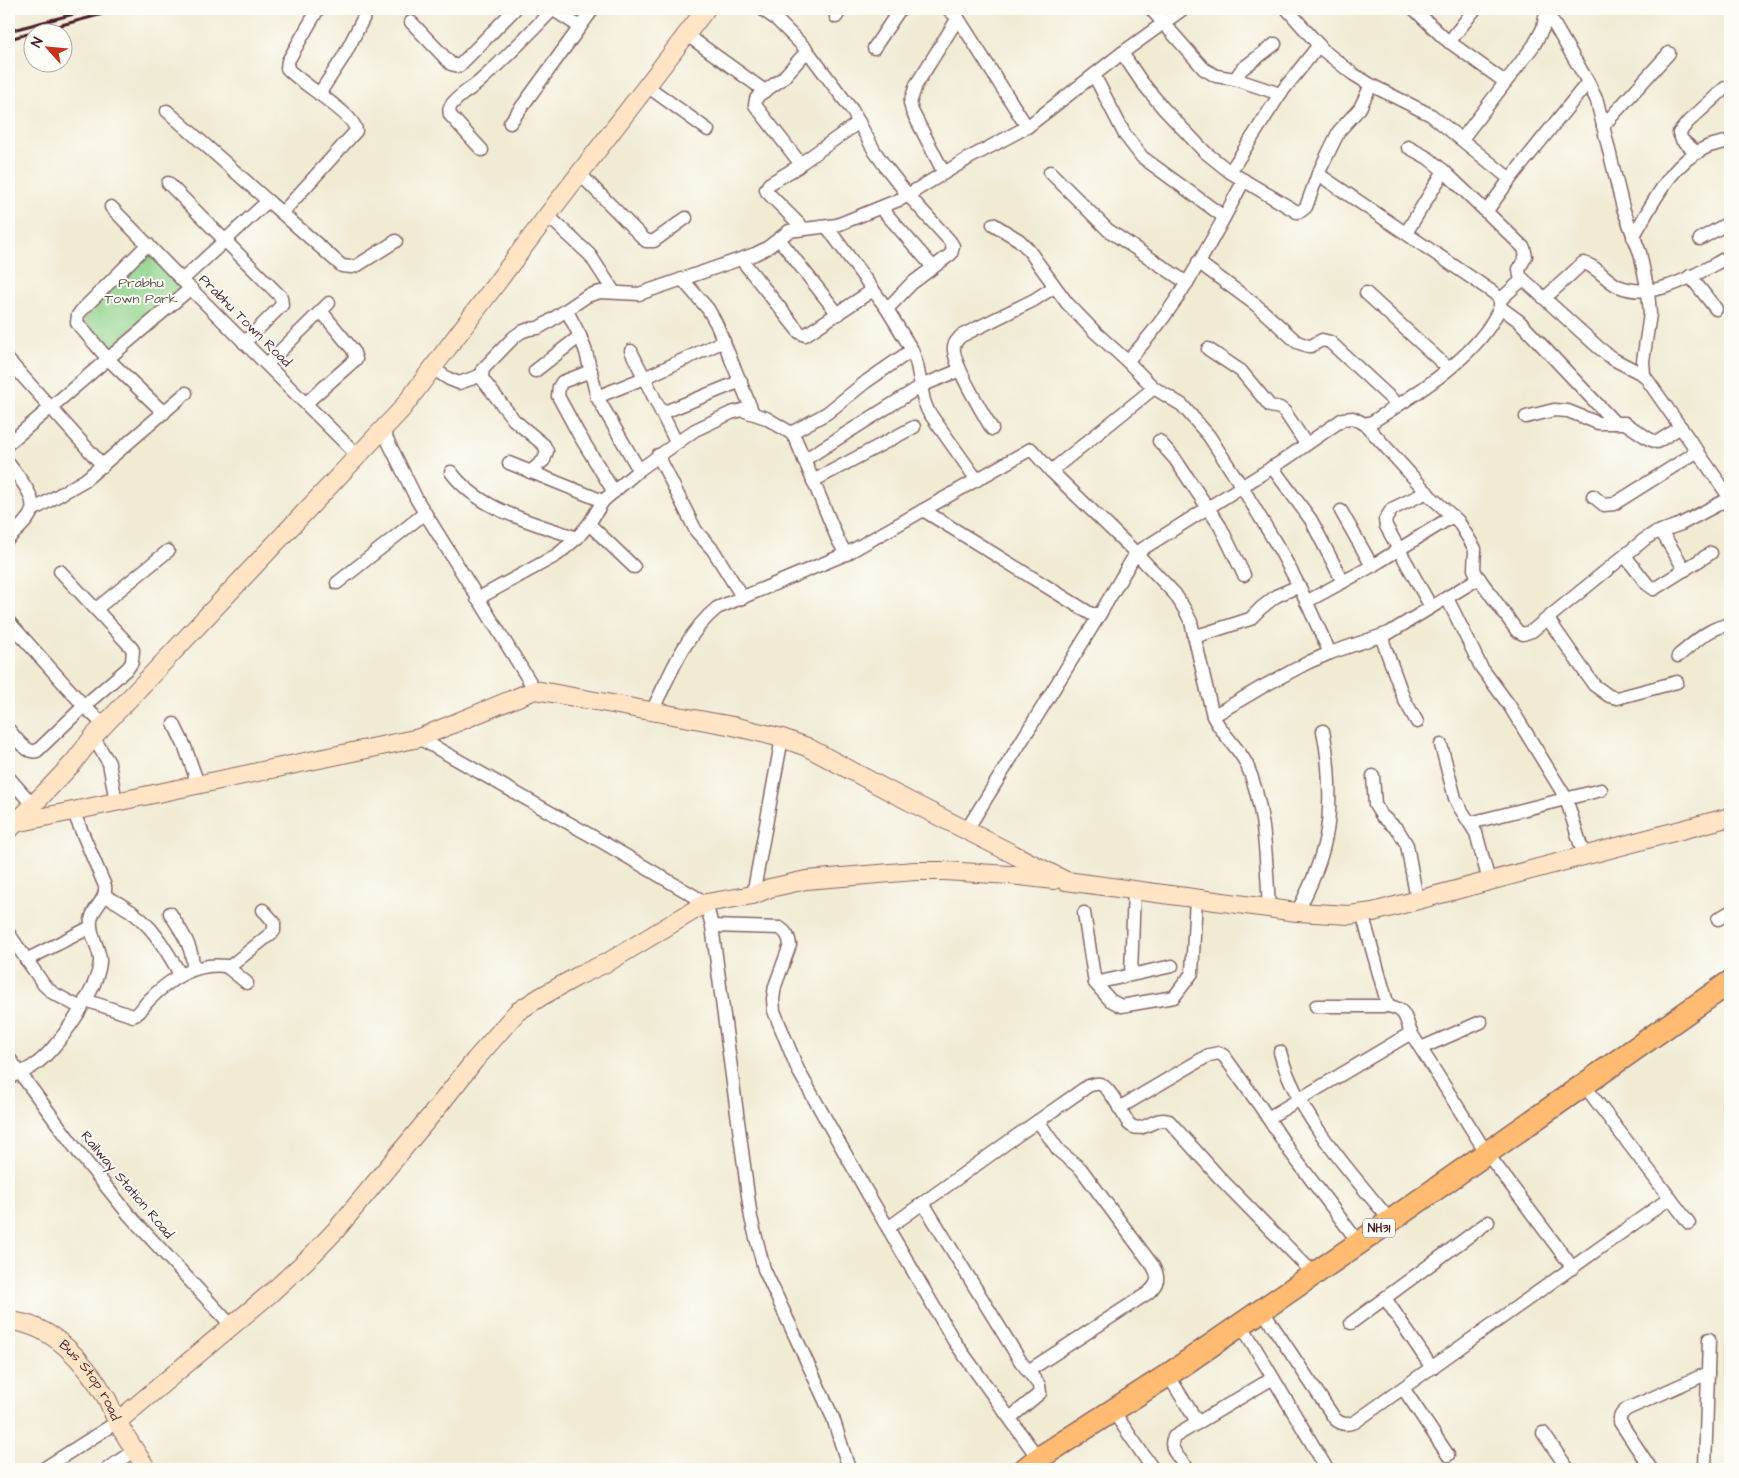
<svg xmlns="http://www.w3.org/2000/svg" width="1739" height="1478" viewBox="0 0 1739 1478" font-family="'Architects Daughter',sans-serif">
  <rect width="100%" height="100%" fill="#fdfcf7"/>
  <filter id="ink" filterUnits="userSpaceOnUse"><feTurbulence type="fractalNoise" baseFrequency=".02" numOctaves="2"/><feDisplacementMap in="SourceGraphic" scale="10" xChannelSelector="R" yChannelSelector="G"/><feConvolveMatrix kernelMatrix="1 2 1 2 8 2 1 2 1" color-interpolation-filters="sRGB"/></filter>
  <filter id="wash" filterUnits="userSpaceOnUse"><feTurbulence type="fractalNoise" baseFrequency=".0096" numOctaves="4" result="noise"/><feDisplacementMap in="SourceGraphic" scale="20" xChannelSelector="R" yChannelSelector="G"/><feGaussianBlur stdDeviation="1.12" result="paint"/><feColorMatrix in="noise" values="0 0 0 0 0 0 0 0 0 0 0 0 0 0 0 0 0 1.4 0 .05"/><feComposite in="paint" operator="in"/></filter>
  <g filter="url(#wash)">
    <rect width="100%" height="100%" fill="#f1ebd4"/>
    <!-- green -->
    <path fill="#90d38c" stroke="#6d795c" d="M 148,253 L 182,288 L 107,350 L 84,320 L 113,286 Z"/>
  </g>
  <g filter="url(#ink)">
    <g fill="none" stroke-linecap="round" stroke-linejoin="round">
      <!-- street casing -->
      <g stroke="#846666" stroke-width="15">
        <g id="street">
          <path d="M 552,9 L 580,27"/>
          <path d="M 762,9 L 777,20 L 806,49 L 852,110 L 875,152 L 885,166 L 908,195 L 950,241 L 953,246 L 951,254 L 911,284 L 887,309"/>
          <path d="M 948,9 L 958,18 L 1027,127 L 1122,53 L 1183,9"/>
          <path d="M 1151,9 L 1204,69 L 1216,76 L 1235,79 L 1280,94 L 1319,45"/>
          <path d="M 1287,9 L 1323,50 L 1353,74 L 1371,85 L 1431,115 L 1510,179"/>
          <path d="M 1414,9 L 1444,38 L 1505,82"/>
          <path d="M 1545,9 L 1588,82 L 1597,101 L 1623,208 L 1640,253 L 1648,292 L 1650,314 L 1643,361 L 1644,375 L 1730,498"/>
          <path d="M 836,17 L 841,9"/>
          <path d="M 411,22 L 451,64 L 459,66 L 515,9"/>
          <path d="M 687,35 L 765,91"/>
          <path d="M 1449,42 L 1475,9"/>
          <path d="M 874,48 L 900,9"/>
          <path d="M 1094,75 L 1125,135 L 1142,157 L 1224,217"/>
          <path d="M 1235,79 L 1242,69 L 1275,44"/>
          <path d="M 647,86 L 708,130"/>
          <path d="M 319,94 L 344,56 L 368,9"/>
          <path d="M 167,111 L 268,201 L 182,280 L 358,456"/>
          <path d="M 510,123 L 593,9"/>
          <path d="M 1603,126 L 1669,53"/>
          <path d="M 1462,139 L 1534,45 L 1543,28 L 1546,12"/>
          <path d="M 1408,147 L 1428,158 L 1444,171 L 1524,248 L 1526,256 L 1519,269 L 1520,276 L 1523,279 L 1598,347 L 1613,359 L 1644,375"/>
          <path d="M 482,150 L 450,115 C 449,110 449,108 452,104 C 459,95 471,89 479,82 C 505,59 529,34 553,9"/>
          <path d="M 1697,153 L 1682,140 L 1679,133 L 1688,122 L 1725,88"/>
          <path d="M 800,164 L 859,122"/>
          <path d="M 1050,172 L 1108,230 L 1187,283"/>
          <path d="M 1230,172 L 1280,94"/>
          <path d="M 579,173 L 646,241 L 654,241 L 686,218"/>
          <path d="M 944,173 L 912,111 L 910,103 L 916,85 L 958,18"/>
          <path d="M 1318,174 L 1339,131 L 1360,108 L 1371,85"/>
          <path d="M 168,183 L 281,297 L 282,305 L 244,343"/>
          <path d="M 268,201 L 342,266 L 352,267 L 358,265 L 396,241"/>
          <path d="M 111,207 L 182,280"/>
          <path d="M 881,208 L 933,267"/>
          <path d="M 1486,212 L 1510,179 L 1588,82"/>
          <path d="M 282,213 L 356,131 C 356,114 299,83 287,68 L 288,61 L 318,9"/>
          <path d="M 547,215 L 590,255 L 614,292"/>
          <path d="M 993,224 L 1019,240 L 1027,248 L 1067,303 L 1095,332 L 1127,361"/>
          <path d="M 827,227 L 887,309 L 912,350 L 917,365 L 924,401 L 928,411 L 977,480"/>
          <path d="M 804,229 L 767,192 L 766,189 L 769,184 L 799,166 L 800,163 L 755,105 L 756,99 L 759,95 L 782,79 L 807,51"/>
          <path d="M 1406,233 L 1444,171"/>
          <path d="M 1633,237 C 1652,205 1671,162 1707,147 C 1714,144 1723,143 1730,141"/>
          <path d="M 779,239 L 838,314"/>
          <path d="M 1700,239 L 1730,222"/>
          <path d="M 148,244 L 81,311 L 78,315 L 77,323 L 108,359 L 164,413"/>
          <path d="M 741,259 L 799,332 L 805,335 L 873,290"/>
          <path d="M 1198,262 L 1256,305 L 1297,342 L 1308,346 L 1311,346 L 1322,340 L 1330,342 L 1398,405"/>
          <path d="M 1690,276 L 1716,309"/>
          <path d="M 682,279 L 708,309 L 716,323 L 753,413"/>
          <path d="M 1366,293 L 1448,368"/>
          <path d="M 1545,298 L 1583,263 C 1596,265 1605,280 1618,286 C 1656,302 1697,273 1730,256"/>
          <path d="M 1500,300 L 1523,279"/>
          <path d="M 1500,307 L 1519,321 L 1615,423"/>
          <path d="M 567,311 L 580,336 L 586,352 L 597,397 L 639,470"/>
          <path d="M 1208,349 L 1241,371 L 1270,406 L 1280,408 L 1285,412 L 1306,444"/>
          <path d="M 631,351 L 676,442"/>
          <path d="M 9,361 L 103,466"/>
          <path d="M 267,364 L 329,303"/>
          <path d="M 432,368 L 449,379 L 459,383 L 482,375"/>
          <path d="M 535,371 L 580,336"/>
          <path d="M 591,371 L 562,382 L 559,387 L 558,396 L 578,433 L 614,492"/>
          <path d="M 1154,388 L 1182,405 L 1209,436 L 1242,487 L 1281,552 L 1300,588 L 1330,653"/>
          <path d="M 597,397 L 644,378 L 724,341"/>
          <path d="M 306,403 L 356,359 L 353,350 L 321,311"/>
          <path d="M 662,413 L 741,381"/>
          <path d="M 1526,417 L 1554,410 L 1568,411 L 1598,423 L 1625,423 L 1649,439 L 1657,442 L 1681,427"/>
          <path d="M 1365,424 L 1431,497 L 1458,521 L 1475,549 L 1474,569 L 1476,574 L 1517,631 L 1523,634 L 1532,631 L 1645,539 L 1653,534 L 1681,524 L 1730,498"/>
          <path d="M 382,429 L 417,500 L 535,690"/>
          <path d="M 992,429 C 983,413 951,362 954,346 C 955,342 958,339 961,336 L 1034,300 L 1054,287"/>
          <path d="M 791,433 L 827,413 L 867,381 L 912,350"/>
          <path d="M 1159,441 L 1175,459 L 1220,526 L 1244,575"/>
          <path d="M 9,443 L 191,288"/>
          <path d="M 658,455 L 696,531 L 713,550 L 743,598"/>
          <path d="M 804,460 L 921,386 L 960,370"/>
          <path d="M 509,463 L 603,501"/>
          <path d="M 9,464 C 17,476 40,499 30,515 C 25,524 16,531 9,538"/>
          <path d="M 1272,467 L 1311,520 L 1343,582"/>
          <path d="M 1051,471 L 1154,388 L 1127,361 C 1177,310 1210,244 1244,180"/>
          <path d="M 451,472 C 480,511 533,522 577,538"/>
          <path d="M 530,472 L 544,460 L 547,451 L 544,445 L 514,420 L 483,380 L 482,375 L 483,369 L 514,337 L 521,332 L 529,329 L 538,328 L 547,323 L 587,296 L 600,292 L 639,294 L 755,254 L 767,248 L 789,231 L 837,225 L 901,199 L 969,158 L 1027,127"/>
          <path d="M 813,481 L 914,427"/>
          <path d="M 1427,492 L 1392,509 L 1385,520 L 1386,526 L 1431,607"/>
          <path d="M 1593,496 L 1604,505 L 1614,504 L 1698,451"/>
          <path d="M 33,510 L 85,480 L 186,393"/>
          <path d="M 923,510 L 1091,614 L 1100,614 L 1136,553 L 1175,594 L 1185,610 L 1191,622 L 1213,716 C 1221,733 1237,746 1246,763 C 1266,806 1266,862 1269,908"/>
          <path d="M 1341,511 L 1372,566"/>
          <path d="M 589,524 L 634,567"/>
          <path d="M 1661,531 L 1685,570"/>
          <path d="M 1625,556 L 1647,584 L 1654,589 L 1711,553"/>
          <path d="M 337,583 L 425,513"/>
          <path d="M 1447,598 L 1481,667 L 1509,705 L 1566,798 L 1584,856"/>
          <path d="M 477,599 L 557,555 L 577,538 L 589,524 L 603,501 L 639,470 L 695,430 L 731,413 L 742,410 L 766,418 L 791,433 L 796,440 L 838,540 L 846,554"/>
          <path d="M 1306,602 L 1372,566 L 1453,516"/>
          <path d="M 96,609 L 168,551"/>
          <path d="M 1548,619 L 1594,685 L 1609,696 L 1617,698 L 1677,682"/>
          <path d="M 9,622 L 84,706 L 104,725"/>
          <path d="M 1381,636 L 1404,699 L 1417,722"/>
          <path d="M 1194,637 L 1250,619 L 1261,608 L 1276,596 L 1299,586"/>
          <path d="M 1678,656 C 1693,644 1710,626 1730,625"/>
          <path d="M 652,711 C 670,675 685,634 717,608 L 846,554 L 1031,449 L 1051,471 L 1136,553 L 1284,460 L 1343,419 L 1353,418 L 1365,424 L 1372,422 C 1413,396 1472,360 1495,317 C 1497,313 1501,308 1500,303 C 1500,299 1497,296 1494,293 L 1318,174 L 1306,207 L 1301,211 L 1297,212 L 1230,172 L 1205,152 L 1163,108 L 1141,81 L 1122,53"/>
          <path d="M 1213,716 L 1262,687 L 1309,662 L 1330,653 L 1389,633 L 1479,578"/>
          <path d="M 174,724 L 185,747 L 198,784"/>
          <path d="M 9,730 C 16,738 26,754 37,751 L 84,706 L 128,668 L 132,662 L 133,650 L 130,646 L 60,571"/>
          <path d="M 93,737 L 109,763 L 116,802"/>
          <path d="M 419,738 L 604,843 L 706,903 L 712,926 L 751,1218 L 764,1269 L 833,1418 L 849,1469"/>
          <path d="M 1441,745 L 1455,798 L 1460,808 L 1476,833 L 1489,881"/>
          <path d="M 1373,776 L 1375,805 L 1382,816 L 1398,830 L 1407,845 L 1417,900"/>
          <path d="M 9,778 L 39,812"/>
          <path d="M 1470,823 L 1601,790"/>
          <path d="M 966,831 L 1100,614"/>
          <path d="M 753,895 L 782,738"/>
          <path d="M 105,896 C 146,916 158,935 180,974"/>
          <path d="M 1297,912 C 1310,888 1321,862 1326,836 C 1332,808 1329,759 1323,731"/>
          <path d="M 170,913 C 181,931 193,946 193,968"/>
          <path d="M 1084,913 L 1095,983 L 1110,1000 L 1121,1006 L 1174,997 L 1192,973 L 1196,898"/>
          <path d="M 1362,913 L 1388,1006"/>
          <path d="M 1718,919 L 1730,912"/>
          <path d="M 712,926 L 780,928 C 787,933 789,937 790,945 L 775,986 L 773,999 L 774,1011 L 798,1070 L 868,1194 L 954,1341 L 1046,1469"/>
          <path d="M 9,934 L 44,985 L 53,993 L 81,1008"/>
          <path d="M 26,960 L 91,927"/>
          <path d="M 228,968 L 274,931 L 274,922 L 263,910"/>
          <path d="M 1131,974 L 1134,890"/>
          <path d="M 1095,983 L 1172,966"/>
          <path d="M 85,1000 L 133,1016 C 140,1014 143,1006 149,1000 C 170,979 195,962 226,966 L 247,983"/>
          <path d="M 1316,1006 L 1388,1006 C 1406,1009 1405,1017 1411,1033"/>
          <path d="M 1421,1048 L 1481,1022"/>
          <path d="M 1280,1052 C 1296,1113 1350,1172 1390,1220"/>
          <path d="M 9,1058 L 79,1153 L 130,1216 L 231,1325"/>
          <path d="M 9,1078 C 16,1074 26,1071 33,1066 C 56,1052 99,989 100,961 C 100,948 89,934 91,921 C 92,907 107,901 105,886 L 73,811"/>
          <path d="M 1584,1085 L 1689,1223"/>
          <path d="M 1119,1108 L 1209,1055 L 1219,1053 L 1224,1056 L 1260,1106 L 1291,1153 L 1359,1243"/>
          <path d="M 1268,1118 L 1411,1033 L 1486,1152 L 1573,1268"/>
          <path d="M 923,1203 L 1021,1362 L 1039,1385 L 1040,1393 L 1010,1418"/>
          <path d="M 888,1228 L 1015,1137 L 1088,1086 C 1092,1085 1096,1083 1100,1084 C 1110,1087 1123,1115 1129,1124 C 1143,1136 1154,1115 1169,1121 L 1219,1177 L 1314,1274"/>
          <path d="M 1385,1298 L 1432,1368"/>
          <path d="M 1262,1310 L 1335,1419 C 1342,1425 1346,1425 1355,1422 L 1670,1198"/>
          <path d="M 1351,1323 L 1488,1222"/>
          <path d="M 1241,1324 L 1327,1469"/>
          <path d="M 1028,1371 L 1148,1293 C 1158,1284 1160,1278 1153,1266 L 1081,1169 L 1059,1151 L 1038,1121"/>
          <path d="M 1168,1375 L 1198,1423"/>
          <path d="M 1403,1388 L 1448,1455"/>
          <path d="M 1113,1411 L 1153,1469"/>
          <path d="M 1543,1433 L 1568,1469"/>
          <path d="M 43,1469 L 117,1422"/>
          <path d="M 107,1469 L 135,1450"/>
          <path d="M 1188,1469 C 1181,1460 1167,1448 1174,1437 L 1273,1378"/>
          <path d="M 1651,1469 L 1620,1422 C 1619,1416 1622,1413 1627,1409 L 1708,1373"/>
          <path d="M 1705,1469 L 1709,1339"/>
        </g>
      </g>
      <!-- secondary casing -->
      <g stroke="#846666" stroke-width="20">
        <g id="secondary">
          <path d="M 16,823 L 73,763 L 93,737 L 401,410 L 553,208 L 706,9"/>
          <path d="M 9,830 L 16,823 L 419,738 L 535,690 L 733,726 L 782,738 L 807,747 L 895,794 L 1066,881 L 1297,912 L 1349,915 L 1373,912 L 1730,817"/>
          <path id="s1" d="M 9,1321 C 53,1324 86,1363 107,1399 C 111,1407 114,1416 118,1423 C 127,1439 137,1454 147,1469"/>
          <path d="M 117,1422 L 272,1292 L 312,1255 L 336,1230 L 437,1108 L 475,1060 L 517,1012 L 542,996 L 578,976 L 610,961 L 706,903 L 753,895 L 770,888 L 806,880 L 915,871 L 944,871 L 1010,875 L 1054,880"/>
        </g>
      </g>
      <!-- highway casing -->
      <g stroke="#846666" stroke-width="25">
        <path id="highway" d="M 1025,1469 L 1039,1458 L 1168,1375 L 1359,1243 L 1730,982"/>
      </g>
      <!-- street -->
      <use href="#street" stroke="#fff" stroke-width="12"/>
      <!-- secondary -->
      <use href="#secondary" stroke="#ffe4c6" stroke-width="18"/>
      <!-- highway -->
      <use href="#highway" stroke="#ffbb71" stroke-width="22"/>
      <!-- rail -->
      <g stroke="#4a1f2b" stroke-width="3">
        <path d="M 9,31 L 93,9"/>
        <path d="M 9,39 L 99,15 L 118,9"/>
      </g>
    </g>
  </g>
  <g text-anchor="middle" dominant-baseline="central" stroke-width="4" stroke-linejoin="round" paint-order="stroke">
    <!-- shield labels -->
    <rect fill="#fdfcf7" stroke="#806168" stroke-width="1" x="1363" y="1218.5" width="32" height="19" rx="4"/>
    <g font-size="12" font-weight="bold" fill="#4a1f2b">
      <text x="1379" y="1228">NH31</text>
    </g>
    <!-- park labels -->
    <g font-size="14" fill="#5f5548" stroke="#fdfcf7">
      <text x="141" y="283">Prabhu<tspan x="141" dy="16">Town Park</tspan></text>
    </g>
    <!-- street labels -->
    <g font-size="14" fill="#4a1f2b" stroke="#fdfcf7">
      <text transform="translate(245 321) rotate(45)">Prabhu Town Road</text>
      <text transform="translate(127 1185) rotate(50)">Railway Station Road</text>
      <text stroke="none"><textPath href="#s1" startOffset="105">Bus Stop road</textPath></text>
    </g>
  </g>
  <!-- margin -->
  <rect width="1739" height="1478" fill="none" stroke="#fdfcf7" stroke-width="30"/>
  <!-- north arrow -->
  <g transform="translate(48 48) rotate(297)"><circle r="24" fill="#fdfcf7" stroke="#b5a4a5"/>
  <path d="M0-4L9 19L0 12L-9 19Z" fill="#c8321e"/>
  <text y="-8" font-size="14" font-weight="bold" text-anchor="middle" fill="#4a1f2b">N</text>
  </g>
</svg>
